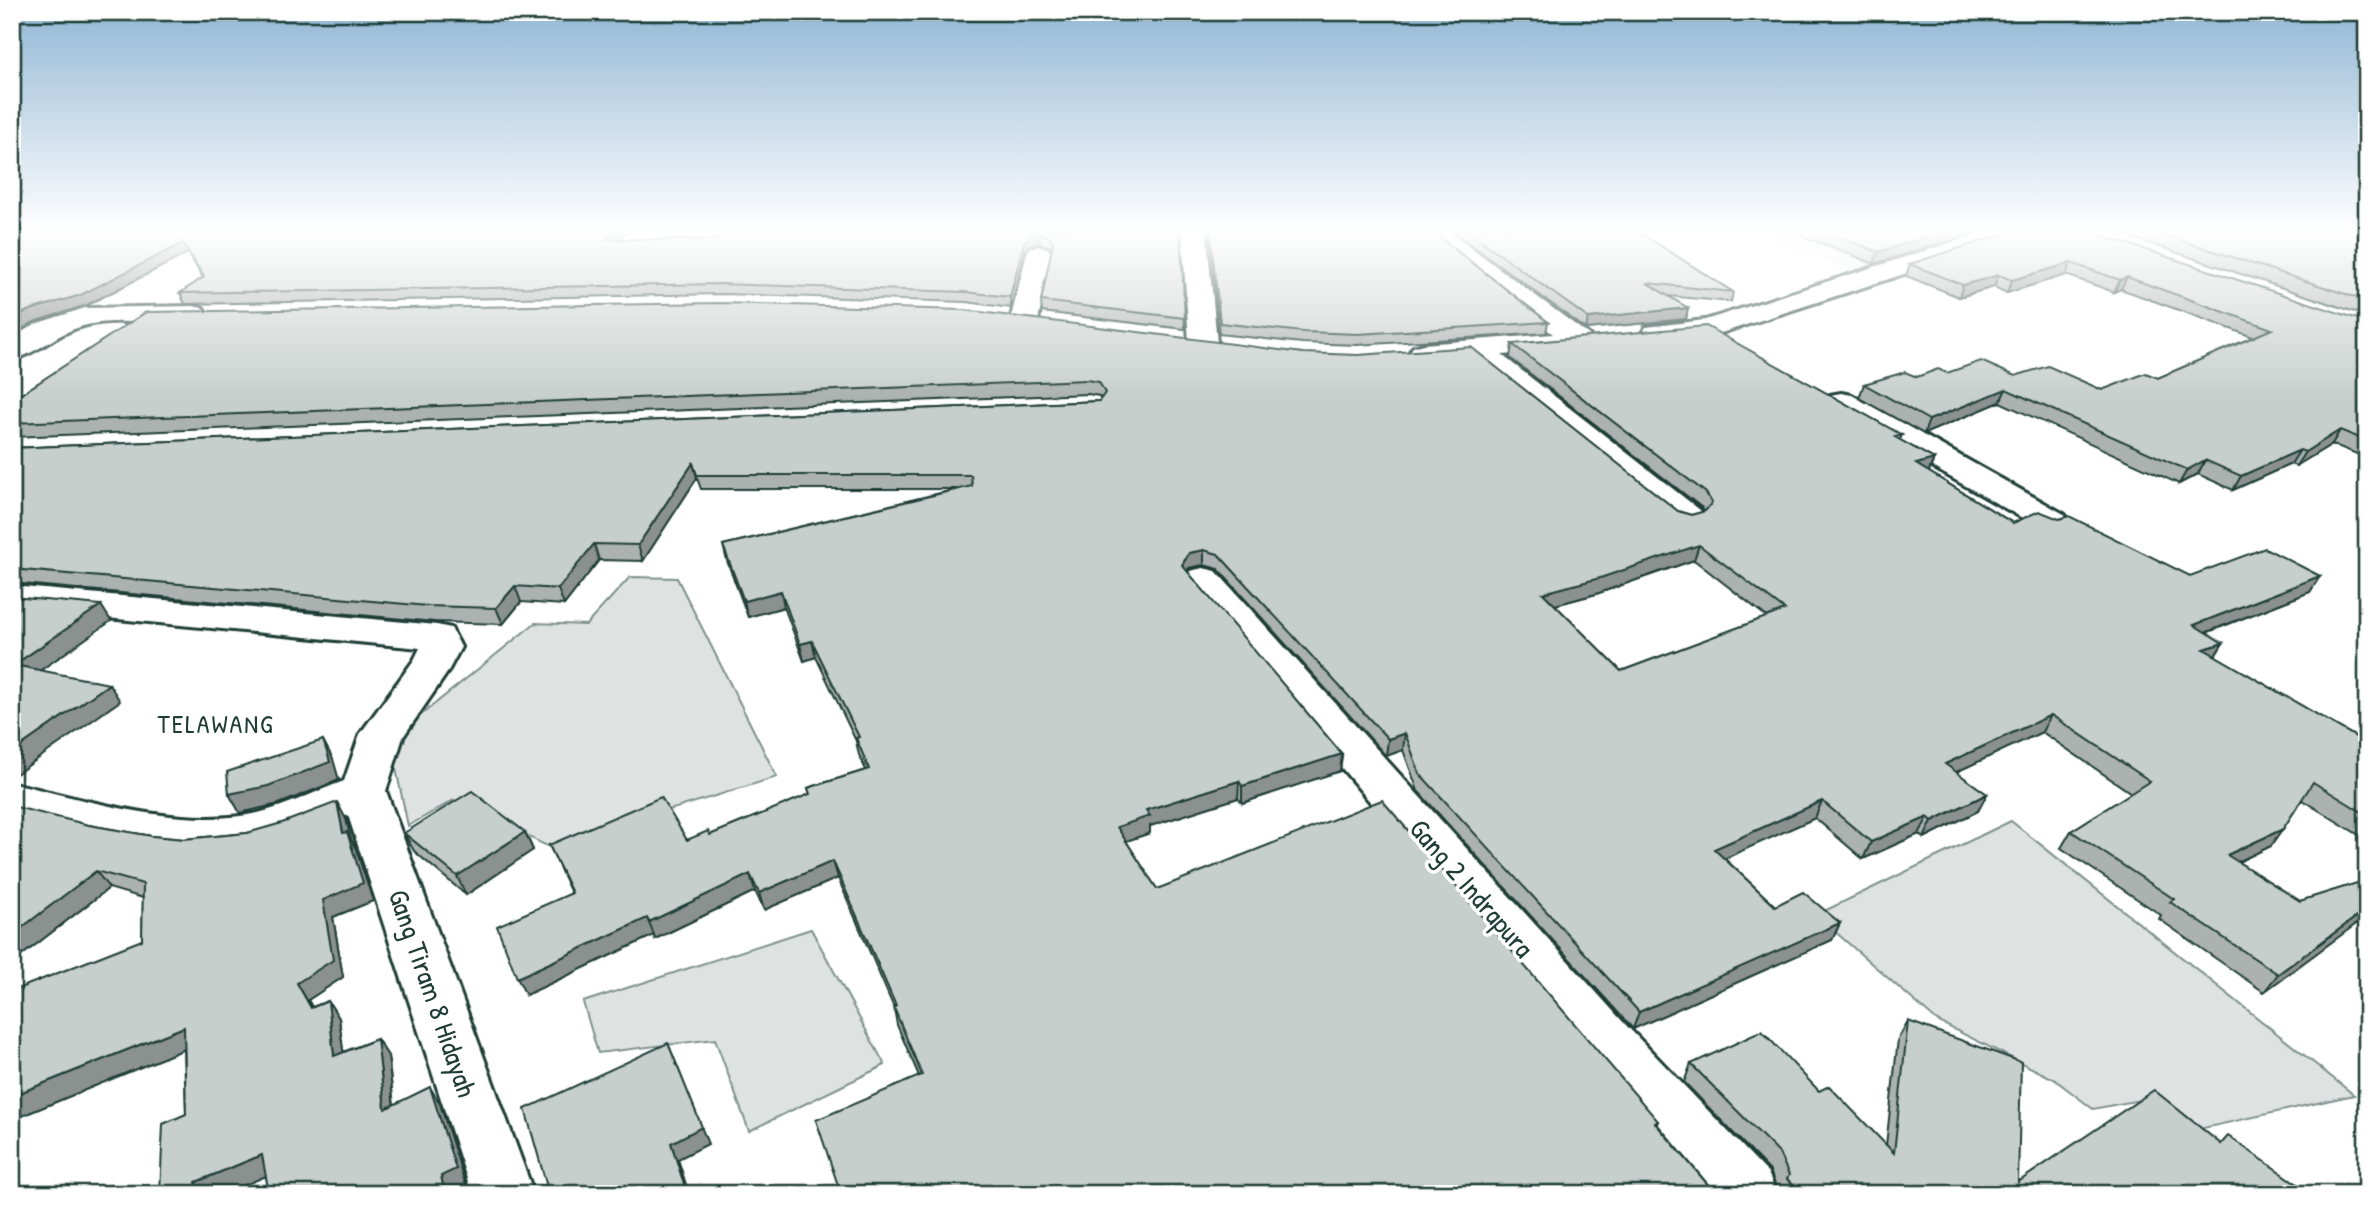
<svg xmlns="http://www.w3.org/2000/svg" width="2379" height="1206" viewBox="0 0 2379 1206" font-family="'Patrick Hand',sans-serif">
  <rect width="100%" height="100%" fill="#fff"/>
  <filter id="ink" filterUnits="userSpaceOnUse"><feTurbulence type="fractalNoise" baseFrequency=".0143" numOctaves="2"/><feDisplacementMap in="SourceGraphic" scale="14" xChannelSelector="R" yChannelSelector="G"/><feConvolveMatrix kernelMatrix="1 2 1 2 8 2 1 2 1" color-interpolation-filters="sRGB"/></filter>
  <g filter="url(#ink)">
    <!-- built -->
    <path fill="#eef1f0" d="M 1756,229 L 1942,229 L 1960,236 L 1848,272 Z"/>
    <!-- green -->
    <g fill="#dee3e2" stroke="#7e908b" stroke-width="2">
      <path d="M 630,577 L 677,578 L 777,777 L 549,847 L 454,800 L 408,826 L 390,740 L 535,623 L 586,625 Z"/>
      <path d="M 2011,821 L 2354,1095 L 2190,1131 L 2150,1098 L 2093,1109 L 2054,1079 L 1937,1021 L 1816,915 Z"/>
      <path d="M 811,929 L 885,1065 L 749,1131 L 715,1039 L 598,1053 L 583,1002 Z"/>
    </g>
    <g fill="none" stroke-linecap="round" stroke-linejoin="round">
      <!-- minor casing -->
      <g stroke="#1f3d34" stroke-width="6">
        <g id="minor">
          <path d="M 1182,229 L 1206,229 L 1217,342 L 1213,348 L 1203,350 L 1193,348 L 1189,342 Z"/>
          <path d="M 1418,229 L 1446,229 L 1589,335 L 1593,341 L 1589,347 L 1579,349 L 1502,355 L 1700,510 L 1706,517 L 1700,524 L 1688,528 L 1676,524 L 1470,358 L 1423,362 L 1413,359 L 1409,353 L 1413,347 L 1423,344 L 1553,334 Z"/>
          <path d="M 1995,229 L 2032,229 L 2028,234 L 1718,334 L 1656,341 L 1646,339 L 1642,333 L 1646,327 L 1705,320 Z"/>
          <path d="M 1039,246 L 1048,248 L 1051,253 L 1038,321 L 1034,327 L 1024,329 L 1014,327 L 1010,321 L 1027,253 L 1030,248 Z"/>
          <path d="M 193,306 L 203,308 L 207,314 L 203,320 C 165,329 124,316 87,325 C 59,331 39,353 12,360 L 12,338 L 35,324 L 85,308 Z"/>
          <path d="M 1841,393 L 1852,395 L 2064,514 L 2070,521 L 2064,528 L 2052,532 L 2040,528 L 1830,409 L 1826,402 L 1830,395 Z"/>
          <path d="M 1203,568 L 1216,571 L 1624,1023 L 1768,1173 L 1777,1194 L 1705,1194 L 1584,1057 L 1190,587 L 1184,579 L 1190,571 Z"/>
          <path d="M 12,586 L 437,625 L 451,628 L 461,647 L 447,673 L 403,737 L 386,791 L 534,1194 L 472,1194 L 348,815 C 318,828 288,841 257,848 C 177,866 89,835 12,817 L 12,783 C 87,800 181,830 258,813 C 287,806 316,791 344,781 L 360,734 L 414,660 L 420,648 L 12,609 Z"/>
        </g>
      </g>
      <!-- minor -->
      <use href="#minor" fill="#fff" fill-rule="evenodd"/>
    </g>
    <!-- wall -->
    <g fill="#abb2af" stroke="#1f3d34" stroke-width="2" fill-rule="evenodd">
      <path d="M 12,229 L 629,229 L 619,239 L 715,240 L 1180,229 L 1185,329 L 1042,312 L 1041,301 L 1052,250 L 1050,247 L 1040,243 L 1029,245 L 1025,252 L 1011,308 L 966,302 L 723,294 L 185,304 L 180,293 L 203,278 L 188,253 L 87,305 L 34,322 L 12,335 Z"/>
      <path d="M 1209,229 L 1429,229 L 1548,322 L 1546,333 L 1357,345 L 1302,343 L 1219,334 Z"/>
      <path d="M 1450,229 L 1634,229 L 1733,292 L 1731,302 L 1668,296 L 1688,308 L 1686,319 L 1586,329 Z"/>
      <path d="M 1785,229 L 1986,229 L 1874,264 Z"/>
      <path d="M 2020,229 L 2367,322 L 2367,458 L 2332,444 L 2296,466 L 2291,464 L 2233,490 L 2198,474 L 2179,484 L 2000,402 L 1924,434 L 1859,398 L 1864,384 L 1947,373 L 2015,376 L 2102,390 L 2158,378 L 2253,337 L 2121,289 L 2114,292 L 2066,275 L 2007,293 L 1994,287 L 1959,297 L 1906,276 L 1910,264 Z"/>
      <path d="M 2106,229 L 2367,229 L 2367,316 Z"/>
      <path d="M 964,310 L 1691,515 L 1704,512 L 1702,508 L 1510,358 L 1512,344 L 1902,435 L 1900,440 L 1934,459 L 1929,472 L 2013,523 L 2190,576 L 2320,576 L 2310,592 L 2206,633 L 2223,643 L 2215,656 L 2363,741 L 2367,739 L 2367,840 L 2302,800 L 2271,846 L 2238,862 L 2300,901 L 2367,880 L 2264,992 L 2159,919 L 2161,915 L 2061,848 L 2071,831 L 2131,793 L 2042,732 L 1956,772 L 1987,794 L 1978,811 L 1924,838 L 1919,834 L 1863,859 L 1815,818 L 1724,858 L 1775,906 L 1840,923 L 1832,940 L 1633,1029 L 1418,791 L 1403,750 L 1386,756 L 1218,569 L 1204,565 L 1189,568 L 1187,572 L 1342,754 L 1340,771 L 1242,803 L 1238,798 L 1150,826 L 1150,833 L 1126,841 L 1157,889 L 1658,1121 L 1657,1124 L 1716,1194 L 840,1194 L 919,1076 L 897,1025 L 894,1008 L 838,878 L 764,910 L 755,891 L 655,939 L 654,935 L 526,995 L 571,893 L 549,845 L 687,840 L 710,835 L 810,794 L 808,788 L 866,770 L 859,755 L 856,741 L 816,657 L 804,661 L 784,607 L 748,617 L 727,561 L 723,545 L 957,489 L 701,489 L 697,478 L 643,561 L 599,560 L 564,605 L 521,602 L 503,624 L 435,622 L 12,583 L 12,448 L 1099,401 L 1101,399 L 1099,396 L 1088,394 L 12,437 L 12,400 ZM 1694,560 L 1767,617 L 1621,671 L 1555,605 L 1596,594 Z"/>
      <path d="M 346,819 L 351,839 L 356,849 L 373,901 L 333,917 L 343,977 L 308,1000 L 312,1007 L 328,1001 L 339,1018 L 343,1052 L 377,1039 L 388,1056 L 394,1105 L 440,1104 L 466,1186 L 452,1194 L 269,1194 L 266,1176 L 186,1114 L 184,1049 L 12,1120 L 142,940 L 143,898 L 109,888 L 12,963 L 89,825 L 152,836 L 184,839 L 247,833 Z"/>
      <path d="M 525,832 L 533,850 L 466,895 L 414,851 L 404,833 Z"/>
      <path d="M 1908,1021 L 2018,1182 L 2221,1144 L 2312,1194 L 1779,1194 L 1770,1171 L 1684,1082 L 1691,1064 L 1819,1091 L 1886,1145 L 1898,1039 Z"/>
    </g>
    <!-- shaded-wall -->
    <g fill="#8b918f" stroke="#1f3d34" stroke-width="2">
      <path d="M 617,229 L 629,230 L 610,249 L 607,239 Z"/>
      <path d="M 1953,229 L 1986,229 L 1874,264 L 1878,252 Z"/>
      <path d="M 1039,233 L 1040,243 L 1029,245 L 1025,252 L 1011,308 L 1010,297 L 1024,242 L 1029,235 Z"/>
      <path d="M 183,243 L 188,253 L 87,305 L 34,322 L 12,335 L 12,320 L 27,311 Z"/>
      <path d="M 2071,263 L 2066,275 L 2007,293 L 2012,280 Z"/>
      <path d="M 1999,275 L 1994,287 L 1959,297 L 1963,285 Z"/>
      <path d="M 2127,277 L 2121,289 L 2114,292 L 2120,280 Z"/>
      <path d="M 1688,308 L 1686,319 L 1586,329 L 1588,318 Z"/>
      <path d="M 2006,389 L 2000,402 L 1924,434 L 1929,420 Z"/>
      <path d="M 2340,430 L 2332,444 L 2296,466 L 2305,452 Z"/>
      <path d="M 2300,450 L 2291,464 L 2233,490 L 2241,476 Z"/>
      <path d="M 1934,459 L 1928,473 L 1916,464 Z"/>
      <path d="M 2205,460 L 2198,474 L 2179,484 L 2187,470 Z"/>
      <path d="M 693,463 L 697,478 L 643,561 L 638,545 Z"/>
      <path d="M 594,544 L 599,560 L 564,605 L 558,589 Z"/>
      <path d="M 1699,545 L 1694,560 L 1596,594 L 1540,609 L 1543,593 Z"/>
      <path d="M 1204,550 L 1204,565 L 1189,568 L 1182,581 L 1182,565 L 1189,553 Z"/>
      <path d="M 2320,576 L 2310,592 L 2184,641 L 2194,625 Z"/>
      <path d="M 515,586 L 521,602 L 503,624 L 496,608 Z"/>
      <path d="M 781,591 L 784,607 L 748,617 L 744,601 Z"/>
      <path d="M 101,605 L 111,621 L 25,681 L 14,665 Z"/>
      <path d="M 812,641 L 816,657 L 804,661 L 800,644 Z"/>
      <path d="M 2223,643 L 2213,659 L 2204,649 Z"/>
      <path d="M 109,684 L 120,701 L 12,777 L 12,752 Z"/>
      <path d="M 2051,715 L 2042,732 L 1937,781 L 1945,764 Z"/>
      <path d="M 1405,733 L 1403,750 L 1386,756 L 1388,739 Z"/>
      <path d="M 323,740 L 333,759 L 339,780 L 279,804 L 240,813 L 229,794 Z"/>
      <path d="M 1342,754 L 1340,771 L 1242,803 L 1242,786 Z"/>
      <path d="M 1239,781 L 1238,798 L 1150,826 L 1150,833 L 1118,844 L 1117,827 L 1146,810 Z"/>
      <path d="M 1987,794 L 1978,811 L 1924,838 L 1932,821 Z"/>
      <path d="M 1822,801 L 1815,818 L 1708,866 L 1714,849 Z"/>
      <path d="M 337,802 L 346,819 L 351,839 L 356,849 L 373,901 L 333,917 L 343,977 L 308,1000 L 322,1025 L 311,1008 L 297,983 L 343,833 Z"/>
      <path d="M 1928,817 L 1919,834 L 1863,859 L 1871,842 Z"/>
      <path d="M 2283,829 L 2271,846 L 2215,873 L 2227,855 Z"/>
      <path d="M 525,832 L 533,850 L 466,895 L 457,876 Z"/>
      <path d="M 833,861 L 838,878 L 764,910 L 759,893 Z"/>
      <path d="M 96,871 L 109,888 L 12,963 L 12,935 Z"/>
      <path d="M 750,874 L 755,891 L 655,939 L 649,922 Z"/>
      <path d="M 2367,909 L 2367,916 L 2264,992 L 2278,974 Z"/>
      <path d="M 647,918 L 654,935 L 526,995 L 517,978 Z"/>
      <path d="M 1840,923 L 1832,940 L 1633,1029 L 1639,1012 Z"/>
      <path d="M 328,1001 L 339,1018 L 346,1073 L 334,1056 Z"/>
      <path d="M 184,1027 L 197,1044 L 12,1120 L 12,1096 Z"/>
      <path d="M 377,1039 L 388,1056 L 396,1126 L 385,1109 Z"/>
      <path d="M 668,1043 L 708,1144 L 678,1159 L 689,1194 L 687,1194 L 671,1143 Z"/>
      <path d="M 430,1087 L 440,1104 L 466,1186 L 452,1194 L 445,1194 L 441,1176 Z"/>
      <path d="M 262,1155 L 276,1172 L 223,1194 L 197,1194 L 196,1182 Z"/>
    </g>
    <!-- building -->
    <g fill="#c7cfcc" stroke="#1f3d34" stroke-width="2" fill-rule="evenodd">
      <path d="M 12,229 L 617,229 L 607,239 L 715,240 L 722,229 L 1180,229 L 1185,318 L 1041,301 L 1053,243 L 1050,237 L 1039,233 L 1029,235 L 1024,242 L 1010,297 L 965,292 L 721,284 L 180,293 L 204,277 L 183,243 L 81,295 L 27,311 L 12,320 Z"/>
      <path d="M 1210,229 L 1429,229 L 1548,322 L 1358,334 L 1303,332 L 1220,323 Z"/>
      <path d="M 1465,229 L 1634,229 L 1733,292 L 1647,283 L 1688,308 L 1588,318 Z"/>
      <path d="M 1818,229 L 1953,229 L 1878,252 Z"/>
      <path d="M 2020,229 L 2082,229 L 2367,322 L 2367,441 L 2340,430 L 2305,452 L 2300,450 L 2241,476 L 2205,460 L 2187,470 L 2006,389 L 1929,420 L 1864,384 L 1905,372 L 1917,377 L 1938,369 L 1947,373 L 1981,361 L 2015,376 L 2048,366 L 2102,390 L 2146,373 L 2158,378 L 2272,329 L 2127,277 L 2120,280 L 2071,263 L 2012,280 L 1999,275 L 1963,285 L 1910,264 Z"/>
      <path d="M 2146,229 L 2367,229 L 2367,301 Z"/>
      <path d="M 720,303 L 964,310 L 1303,353 L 1358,355 L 1471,347 L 1678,511 L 1691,515 L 1705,511 L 1712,503 L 1706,493 L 1512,344 L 1706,326 L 1902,435 L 1895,437 L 1934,459 L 1916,464 L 2013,523 L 2039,511 L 2059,519 L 2069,516 L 2190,576 L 2265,548 L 2320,576 L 2194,625 L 2223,643 L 2204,649 L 2363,741 L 2367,739 L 2367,815 L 2313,782 L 2283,829 L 2227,855 L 2300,901 L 2367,880 L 2367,909 L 2278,974 L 2170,902 L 2174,899 L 2071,831 L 2150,781 L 2051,715 L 1945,764 L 1987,794 L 1932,821 L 1928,817 L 1871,842 L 1822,801 L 1714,849 L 1775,906 L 1803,892 L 1840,923 L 1639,1012 L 1420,774 L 1405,733 L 1388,739 L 1218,554 L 1204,550 L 1189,553 L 1182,565 L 1342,754 L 1242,786 L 1239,781 L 1146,810 L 1150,816 L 1117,827 L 1157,889 L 1382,800 L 1658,1121 L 1655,1123 L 1716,1194 L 1591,1194 L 1589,1191 L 1584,1194 L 841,1194 L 816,1120 L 922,1075 L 894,1008 L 896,1006 L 833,861 L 759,893 L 750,874 L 649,922 L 647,918 L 517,978 L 497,926 L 572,893 L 549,845 L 661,797 L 687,840 L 708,831 L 710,835 L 810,794 L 808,788 L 869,769 L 856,738 L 859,737 L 812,641 L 800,644 L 781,591 L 744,601 L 723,545 L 972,486 L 971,475 L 697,475 L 693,463 L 638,545 L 594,544 L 558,589 L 515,586 L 496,608 L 428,606 L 12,569 L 12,448 L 1099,401 L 1105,393 L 1099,382 L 1087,380 L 12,423 L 12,400 L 146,312 ZM 1699,545 L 1785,610 L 1621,671 L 1543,593 L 1600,578 Z"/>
      <path d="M 12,597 L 101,605 L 14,665 L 109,684 L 12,752 Z"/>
      <path d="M 323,740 L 330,762 L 268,786 L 229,794 L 227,772 Z"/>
      <path d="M 472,791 L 525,832 L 457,876 L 404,833 Z"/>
      <path d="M 337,802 L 343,833 L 347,832 L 363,883 L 323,900 L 333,960 L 297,983 L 311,1008 L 328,1001 L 334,1056 L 377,1039 L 385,1109 L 430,1087 L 456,1169 L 441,1176 L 445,1194 L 269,1194 L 262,1155 L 196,1182 L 197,1194 L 160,1194 L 163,1124 L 186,1114 L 184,1027 L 12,1096 L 12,991 L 142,940 L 143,884 L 96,871 L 12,935 L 12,806 L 89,825 L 152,836 L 184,839 L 247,833 L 282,823 Z"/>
      <path d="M 1908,1021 L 2021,1062 L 2018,1182 L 2154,1090 L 2221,1144 L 2228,1136 L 2312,1194 L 1802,1194 L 1787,1179 L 1789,1175 L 1779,1153 L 1691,1064 L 1762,1031 L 1819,1091 L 1829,1086 L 1894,1153 Z"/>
      <path d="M 668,1043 L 702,1127 L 671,1143 L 687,1194 L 549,1194 L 525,1109 Z"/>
    </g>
  </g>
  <!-- sky -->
  <linearGradient id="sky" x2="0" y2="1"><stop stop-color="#91b6d4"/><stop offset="0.58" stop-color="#fff"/><stop offset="1" stop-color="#fff" stop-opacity="0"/></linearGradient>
  <rect width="2379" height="398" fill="url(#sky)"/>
  <g text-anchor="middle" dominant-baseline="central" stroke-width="7" stroke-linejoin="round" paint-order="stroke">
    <!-- quarter labels -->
    <g font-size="26" letter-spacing="2" fill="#1f3d34" stroke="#fff">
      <text x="216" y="723">TELAWANG</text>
    </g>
    <!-- near-street labels -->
    <g font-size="28" fill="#1f3d34" stroke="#fff">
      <text transform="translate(1472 888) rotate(49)">Gang 2 Indrapura</text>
      <text transform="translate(433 993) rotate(71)">Gang Tiram 8 Hidayah</text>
    </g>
  </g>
  <!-- margin -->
  <rect width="2379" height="1206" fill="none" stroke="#fff" stroke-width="42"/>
  <rect x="21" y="21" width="2337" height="1164" fill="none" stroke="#1f3d34" stroke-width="2.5" filter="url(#ink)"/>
</svg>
